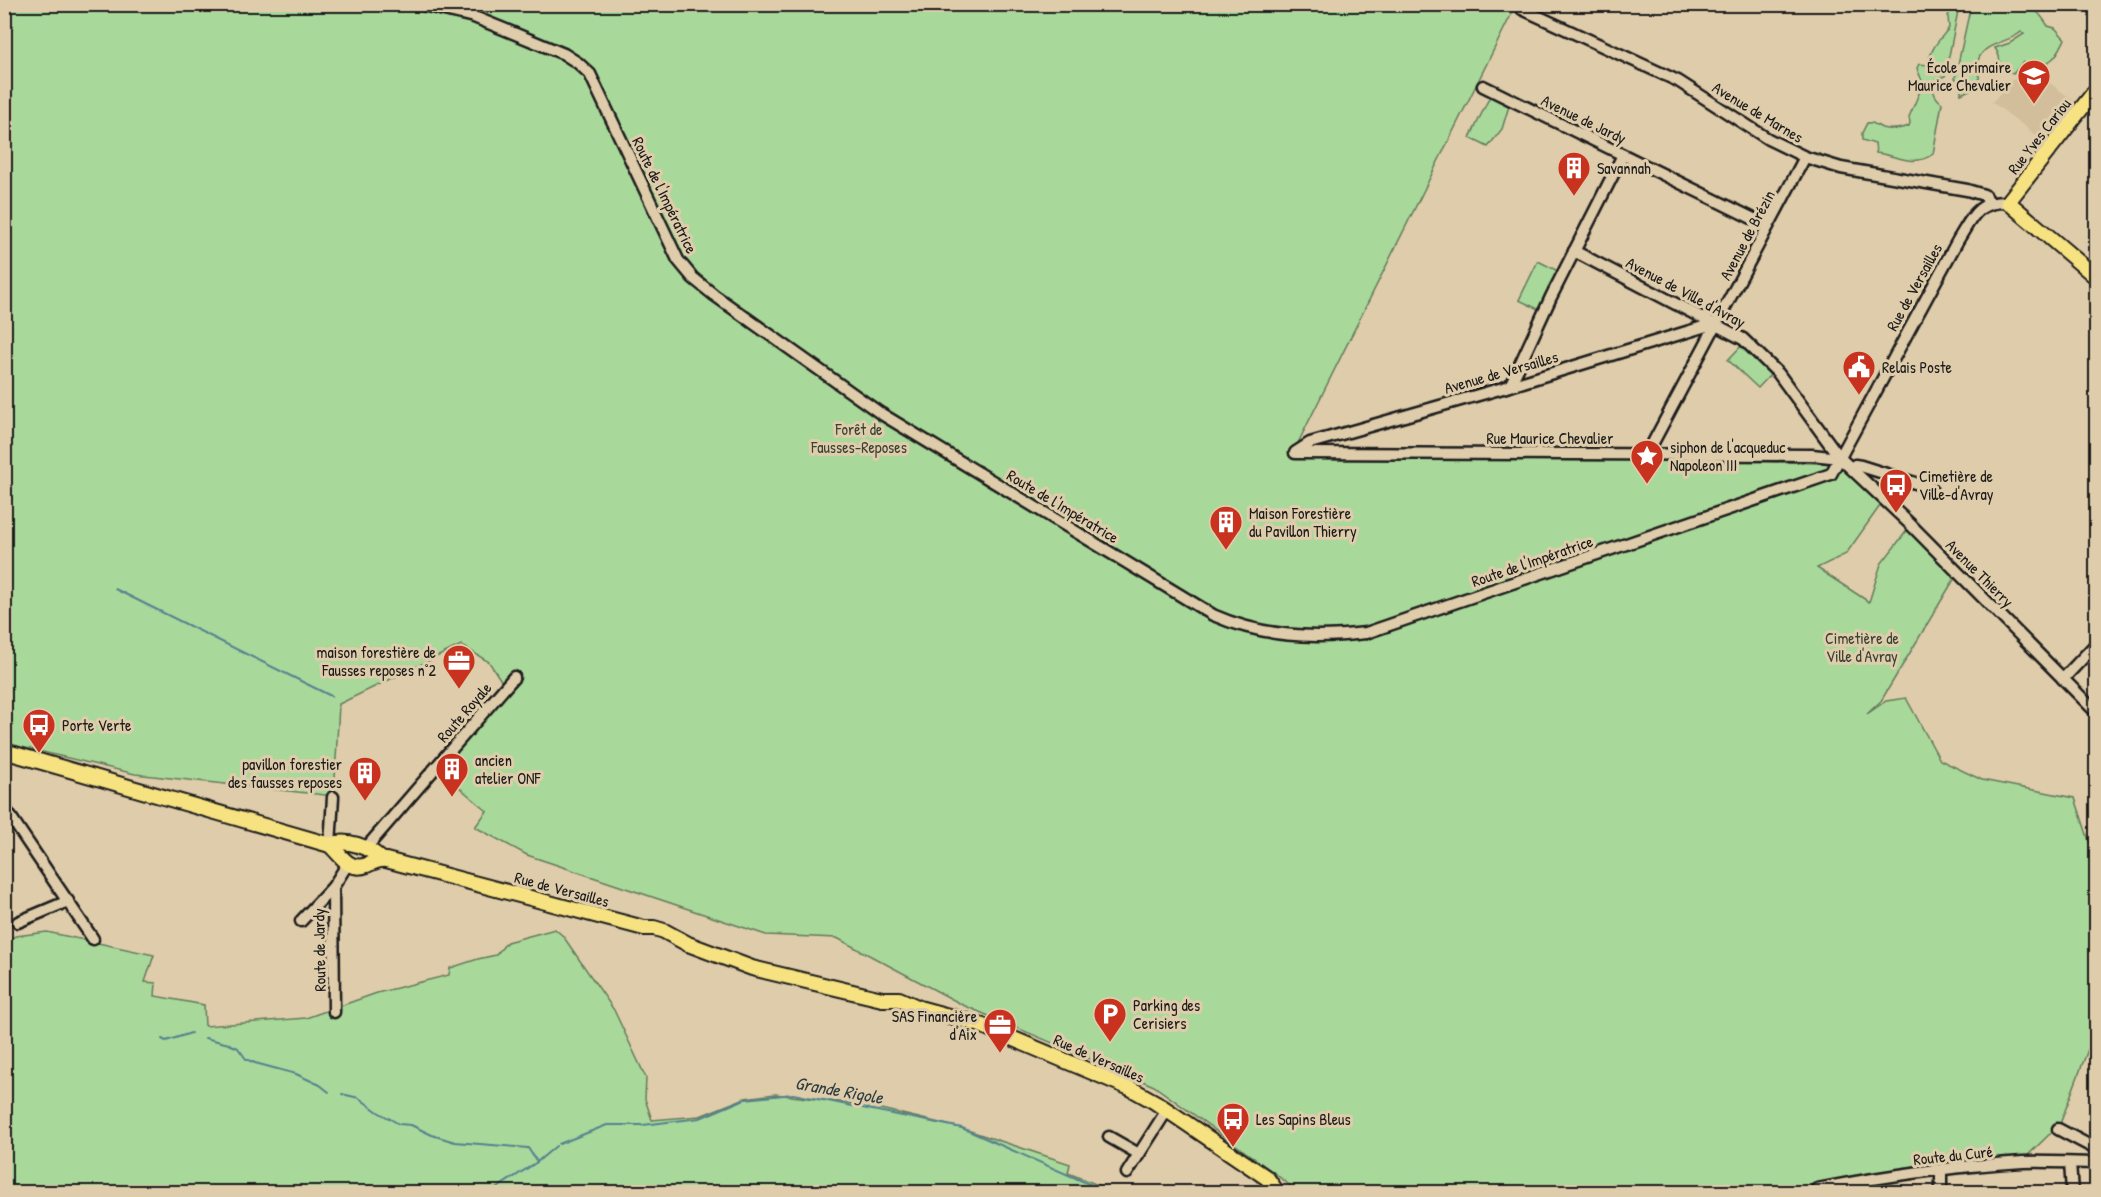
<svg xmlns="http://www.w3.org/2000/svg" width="2101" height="1197" viewBox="0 0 2101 1197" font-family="'Patrick Hand',sans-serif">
  <rect width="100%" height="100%" fill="#dfccaa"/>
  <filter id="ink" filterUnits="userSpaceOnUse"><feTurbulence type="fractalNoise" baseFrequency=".0167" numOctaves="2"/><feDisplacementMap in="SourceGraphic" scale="12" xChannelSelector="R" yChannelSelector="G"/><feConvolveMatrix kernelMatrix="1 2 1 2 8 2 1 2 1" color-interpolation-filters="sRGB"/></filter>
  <g filter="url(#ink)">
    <!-- built -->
    <path fill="#d2be9a" d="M 2030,68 L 2074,101 L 2044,141 L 1992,102 L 2012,80 L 2023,78 Z"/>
    <!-- green -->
    <g fill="#a8d99a" stroke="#627a5b" stroke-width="1.5">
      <path d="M 2021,4 C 2035,7 2041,15 2048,26 L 2055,28 L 2065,39 C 2062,45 2058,55 2051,60 C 2045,64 2040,65 2035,71 L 2023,62 L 2013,74 L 2005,69 L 1998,71 C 1999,62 2002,58 1995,48 L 2010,43 L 2024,34 L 2021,32 C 2009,43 1983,42 1978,61 C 1977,67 1980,73 1979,80 L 1972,89 L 1961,94 L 1961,84 L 1955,78 L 1970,9 L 1979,5 Z"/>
      <path d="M 5,5 L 1516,5 L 1292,455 L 1725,460 L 1840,464 L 1882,503 L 1846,554 L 1817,568 L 1869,602 L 1881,564 L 1909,528 L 1956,576 L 1881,701 L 1867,714 L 1886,701 L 1906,698 L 1940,760 L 1982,780 L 2075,798 L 2096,862 L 2096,1028 L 2060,1124 L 2026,1157 L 1949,1160 L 1817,1183 L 1807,1192 L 1298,1192 L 1272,1171 L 1154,1086 L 963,1005 L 837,938 L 766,935 L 527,855 L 475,827 L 487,811 L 440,771 L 508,691 L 489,662 L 461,645 L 339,704 L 334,796 L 135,774 L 5,743 Z"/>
      <path d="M 1946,5 L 1957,5 L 1959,6 L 1945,76 L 1937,79 C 1931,89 1933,96 1942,103 L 1933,154 C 1914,168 1896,155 1876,153 L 1875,144 L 1862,140 L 1862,133 L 1867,123 C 1874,122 1875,125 1882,128 C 1891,131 1900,129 1909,126 L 1910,123 L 1909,117 L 1923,84 L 1917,68 L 1919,64 L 1928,65 C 1932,46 1937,43 1949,28 L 1948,16 L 1951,10 Z"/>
      <path d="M 1490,96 L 1509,106 L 1502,129 L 1488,147 L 1470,138 Z"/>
      <path d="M 1538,261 L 1558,271 L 1538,309 L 1519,300 Z"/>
      <path d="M 1742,345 L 1772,373 L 1758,388 L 1728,360 Z"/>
      <path d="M 555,929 L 563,936 L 614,1010 L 646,1078 L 645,1099 L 652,1120 L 700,1116 L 745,1098 L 775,1094 L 864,1105 L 961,1128 L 1070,1164 L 1068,1173 L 1103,1187 L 1125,1192 L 5,1192 L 4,940 L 16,936 L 47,932 L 154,955 L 145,982 L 156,983 L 155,996 L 204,1005 L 205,1026 L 306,1018 L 377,993 L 449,975 L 450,968 L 478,959 L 496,955 L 507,942 Z"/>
    </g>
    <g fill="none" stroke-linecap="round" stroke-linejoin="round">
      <!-- stream -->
      <g stroke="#55818f" stroke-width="2">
        <path d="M 115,589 L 331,696"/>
        <path d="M 205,1038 L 229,1044 L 238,1048 L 246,1059 L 255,1063 L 296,1074 L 320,1085 L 329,1092"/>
        <path d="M 162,1039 L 166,1041 L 191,1033"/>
        <path d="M 342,1094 L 359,1098 L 378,1112 L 399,1124 L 411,1125 L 432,1135 L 455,1142 L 528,1148 L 537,1162"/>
        <path d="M 559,1144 L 607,1125 L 643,1125 L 700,1118 L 745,1099 L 793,1094 L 962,1128 L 1107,1192"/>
        <path d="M 491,1192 L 537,1162 L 556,1146"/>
      </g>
      <!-- minor casing -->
      <g stroke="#1c1c1c" stroke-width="15">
        <g id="minor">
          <path d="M 418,4 L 474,17 L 506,30 L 564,54 L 578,63 L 590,74 L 678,260 L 693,278 L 714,295 L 880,413 L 1213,615 C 1263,637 1312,639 1366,633 L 1831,474 L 1958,240 C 1973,216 1977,201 2008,202"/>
          <path d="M 1522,9 L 1678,81 L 1768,139 L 1805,157 L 1841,168 L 1967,190 L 1984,195 L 1990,202"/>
          <path d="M 1483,86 L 1768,226"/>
          <path d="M 1574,251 L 1743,339 L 1778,373 L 1840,458 L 1910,524 L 2096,712"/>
          <path d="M 1510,386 L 1551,297 L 1623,155"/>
          <path d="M 1296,452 L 1310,443 L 1510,386 L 1716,323"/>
          <path d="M 1295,453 L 1812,455 L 1840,458"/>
          <path d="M 1647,454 L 1805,157"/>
          <path d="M 1852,468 L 1855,465 L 1861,466 L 1931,488"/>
          <path d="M 2063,679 L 2096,644"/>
          <path d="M 4,807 L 93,939"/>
          <path d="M 330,845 L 333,797"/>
          <path d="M 366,848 L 514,677"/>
          <path d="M 333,887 L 334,1012"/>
          <path d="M 301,921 L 333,887 L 345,868 L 353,865"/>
          <path d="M 18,922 L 68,901"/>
          <path d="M 2058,1129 L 2096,1149"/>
          <path d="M 1109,1137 L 1139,1154"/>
          <path d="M 2070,1163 L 2072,1192"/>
          <path d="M 1941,1170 L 1941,1192"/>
          <path d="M 1127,1173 L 1167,1110"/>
          <path d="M 1815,1192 L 1817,1189 C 1884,1176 1954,1166 2023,1162 C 2047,1161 2072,1163 2096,1163"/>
        </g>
      </g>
      <!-- major casing -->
      <g stroke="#1c1c1c" stroke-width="18">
        <g id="major">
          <path d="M 2096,90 L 2008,202 L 2096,277"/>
          <path d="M 4,751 L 330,845 C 341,855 349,872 367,865 C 374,862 379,859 386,860 L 644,928 L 654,928 L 664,931 L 688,944 L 752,968 L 882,999 L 899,999 L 919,1008 L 978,1024 L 1130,1088 L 1155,1102 L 1267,1178 L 1277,1192"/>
          <path d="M 330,845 C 347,838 369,847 381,859"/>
        </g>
      </g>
      <!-- minor -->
      <use href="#minor" stroke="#dfccaa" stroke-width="10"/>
      <!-- major -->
      <use href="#major" stroke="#f7e281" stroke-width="14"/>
    </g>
  </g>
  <!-- icons -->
  <defs>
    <g id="school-pin" transform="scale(1.725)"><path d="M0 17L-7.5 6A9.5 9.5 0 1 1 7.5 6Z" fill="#c8321e" stroke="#dfccaa"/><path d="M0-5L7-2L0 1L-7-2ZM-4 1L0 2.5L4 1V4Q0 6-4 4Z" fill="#fff"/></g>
    <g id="building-pin" transform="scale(1.725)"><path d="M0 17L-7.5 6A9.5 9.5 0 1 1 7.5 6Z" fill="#c8321e" stroke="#dfccaa"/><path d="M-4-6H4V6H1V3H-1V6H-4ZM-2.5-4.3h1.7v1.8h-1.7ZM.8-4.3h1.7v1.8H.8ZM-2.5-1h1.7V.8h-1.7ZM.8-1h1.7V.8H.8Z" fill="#fff"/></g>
    <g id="civic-pin" transform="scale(1.725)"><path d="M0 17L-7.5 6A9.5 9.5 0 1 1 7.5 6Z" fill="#c8321e" stroke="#dfccaa"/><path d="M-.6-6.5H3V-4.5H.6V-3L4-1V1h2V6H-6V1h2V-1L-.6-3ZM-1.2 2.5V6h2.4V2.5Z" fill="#fff"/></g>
    <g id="sight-pin" transform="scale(1.725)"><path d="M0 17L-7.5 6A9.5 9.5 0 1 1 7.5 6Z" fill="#c8321e" stroke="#dfccaa"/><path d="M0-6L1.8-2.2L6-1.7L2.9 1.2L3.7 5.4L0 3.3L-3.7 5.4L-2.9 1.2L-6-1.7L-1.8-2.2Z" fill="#fff"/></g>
    <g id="bus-pin" transform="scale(1.725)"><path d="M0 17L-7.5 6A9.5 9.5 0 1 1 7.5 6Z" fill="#c8321e" stroke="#dfccaa"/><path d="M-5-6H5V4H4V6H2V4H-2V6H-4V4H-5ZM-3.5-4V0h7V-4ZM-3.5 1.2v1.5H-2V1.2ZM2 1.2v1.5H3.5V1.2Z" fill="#fff"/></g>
    <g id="office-pin" transform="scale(1.725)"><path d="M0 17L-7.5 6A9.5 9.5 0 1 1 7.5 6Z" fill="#c8321e" stroke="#dfccaa"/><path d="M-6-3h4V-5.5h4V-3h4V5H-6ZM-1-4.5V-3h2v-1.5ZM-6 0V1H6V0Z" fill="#fff"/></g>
    <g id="parking-pin" transform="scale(1.725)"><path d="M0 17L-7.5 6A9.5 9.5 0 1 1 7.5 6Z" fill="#c8321e" stroke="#dfccaa"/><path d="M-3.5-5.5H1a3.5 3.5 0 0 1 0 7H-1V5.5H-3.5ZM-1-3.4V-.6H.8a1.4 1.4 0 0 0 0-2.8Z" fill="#fff"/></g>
  </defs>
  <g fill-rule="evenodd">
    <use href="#school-pin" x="2034" y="76"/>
    <use href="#building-pin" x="1574" y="168"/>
    <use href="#civic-pin" x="1859" y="367"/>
    <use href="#sight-pin" x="1647" y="456"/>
    <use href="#bus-pin" x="1896" y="485"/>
    <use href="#building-pin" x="1226" y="522"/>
    <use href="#office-pin" x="459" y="661"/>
    <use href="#bus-pin" x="39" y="725"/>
    <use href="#building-pin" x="452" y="769"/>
    <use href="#building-pin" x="365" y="773"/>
    <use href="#parking-pin" x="1110" y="1014"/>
    <use href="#office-pin" x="1000" y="1025"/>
    <use href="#bus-pin" x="1233" y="1119"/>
  </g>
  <g text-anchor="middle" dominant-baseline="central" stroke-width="6" stroke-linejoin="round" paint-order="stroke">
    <!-- poi labels -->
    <g font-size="16" fill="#1c1c1c" stroke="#dfccaa" text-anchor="start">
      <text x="2011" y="67" text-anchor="end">École primaire<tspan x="2011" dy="18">Maurice Chevalier</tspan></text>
      <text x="1597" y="168">Savannah</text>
      <text x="1882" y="367">Relais Poste</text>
      <text x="1670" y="447">siphon de l'acqueduc<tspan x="1670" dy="18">Napoleon III</tspan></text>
      <text x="1919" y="476">Cimetière de<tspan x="1919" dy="18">Ville-d'Avray</tspan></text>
      <text x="1249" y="513">Maison Forestière<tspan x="1249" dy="18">du Pavillon Thierry</tspan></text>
      <text x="436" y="652" text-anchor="end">maison forestière de<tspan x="436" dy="18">Fausses reposes n°2</tspan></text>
      <text x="62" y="725">Porte Verte</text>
      <text x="475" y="760">ancien<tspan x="475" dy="18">atelier ONF</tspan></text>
      <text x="342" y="764" text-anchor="end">pavillon forestier<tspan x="342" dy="18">des fausses reposes</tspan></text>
      <text x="1133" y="1005">Parking des<tspan x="1133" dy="18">Cerisiers</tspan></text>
      <text x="977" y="1016" text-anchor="end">SAS Financière<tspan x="977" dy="18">d'Aix</tspan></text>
      <text x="1256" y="1119">Les Sapins Bleus</text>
    </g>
    <!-- street labels -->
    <g font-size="16" fill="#1c1c1c" stroke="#dfccaa">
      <text transform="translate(1758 112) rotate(31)">Avenue de Marnes</text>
      <text transform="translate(1584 119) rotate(26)">Avenue de Jardy</text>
      <text transform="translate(2039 136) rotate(-52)">Rue Yves Cariou</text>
      <text transform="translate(665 195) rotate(64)">Route de l'Impératrice</text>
      <text transform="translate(1747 235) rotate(-62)">Avenue de Brézin</text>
      <text transform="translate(1914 287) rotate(-61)">Rue de Versailles</text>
      <text transform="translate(1686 292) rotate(28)">Avenue de Ville d'Avray</text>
      <text transform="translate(1501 372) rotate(-16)">Avenue de Versailles</text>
      <text x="1550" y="438">Rue Maurice Chevalier</text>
      <text transform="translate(1063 506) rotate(31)">Route de l'Impératrice</text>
      <text transform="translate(1532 561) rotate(-19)">Route de l'Impératrice</text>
      <text transform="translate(1980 573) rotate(45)">Avenue Thierry</text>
      <text transform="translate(464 712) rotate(-49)">Route Royale</text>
      <text transform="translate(562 889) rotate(15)">Rue de Versailles</text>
      <text transform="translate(319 950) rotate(-91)">Route de Jardy</text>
      <text transform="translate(1099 1058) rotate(24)">Rue de Versailles</text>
      <text transform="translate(1953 1155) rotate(-6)">Route du Curé</text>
    </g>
    <!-- park labels -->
    <g font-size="16" fill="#384235" stroke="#dfccaa">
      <text x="859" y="429">Forêt de<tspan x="859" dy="18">Fausses-Reposes</tspan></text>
      <text x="1862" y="638">Cimetière de<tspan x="1862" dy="18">Ville d'Avray</tspan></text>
    </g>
    <!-- water labels -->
    <g font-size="18" font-style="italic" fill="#2f3e42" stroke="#dfccaa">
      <text transform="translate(839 1090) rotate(10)">Grande Rigole</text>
    </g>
  </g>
  <!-- margin -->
  <rect width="2101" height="1197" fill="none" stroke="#dfccaa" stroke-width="24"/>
  <rect x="12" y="12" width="2077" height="1173" fill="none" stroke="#1c1c1c" stroke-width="2" filter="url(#ink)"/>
</svg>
